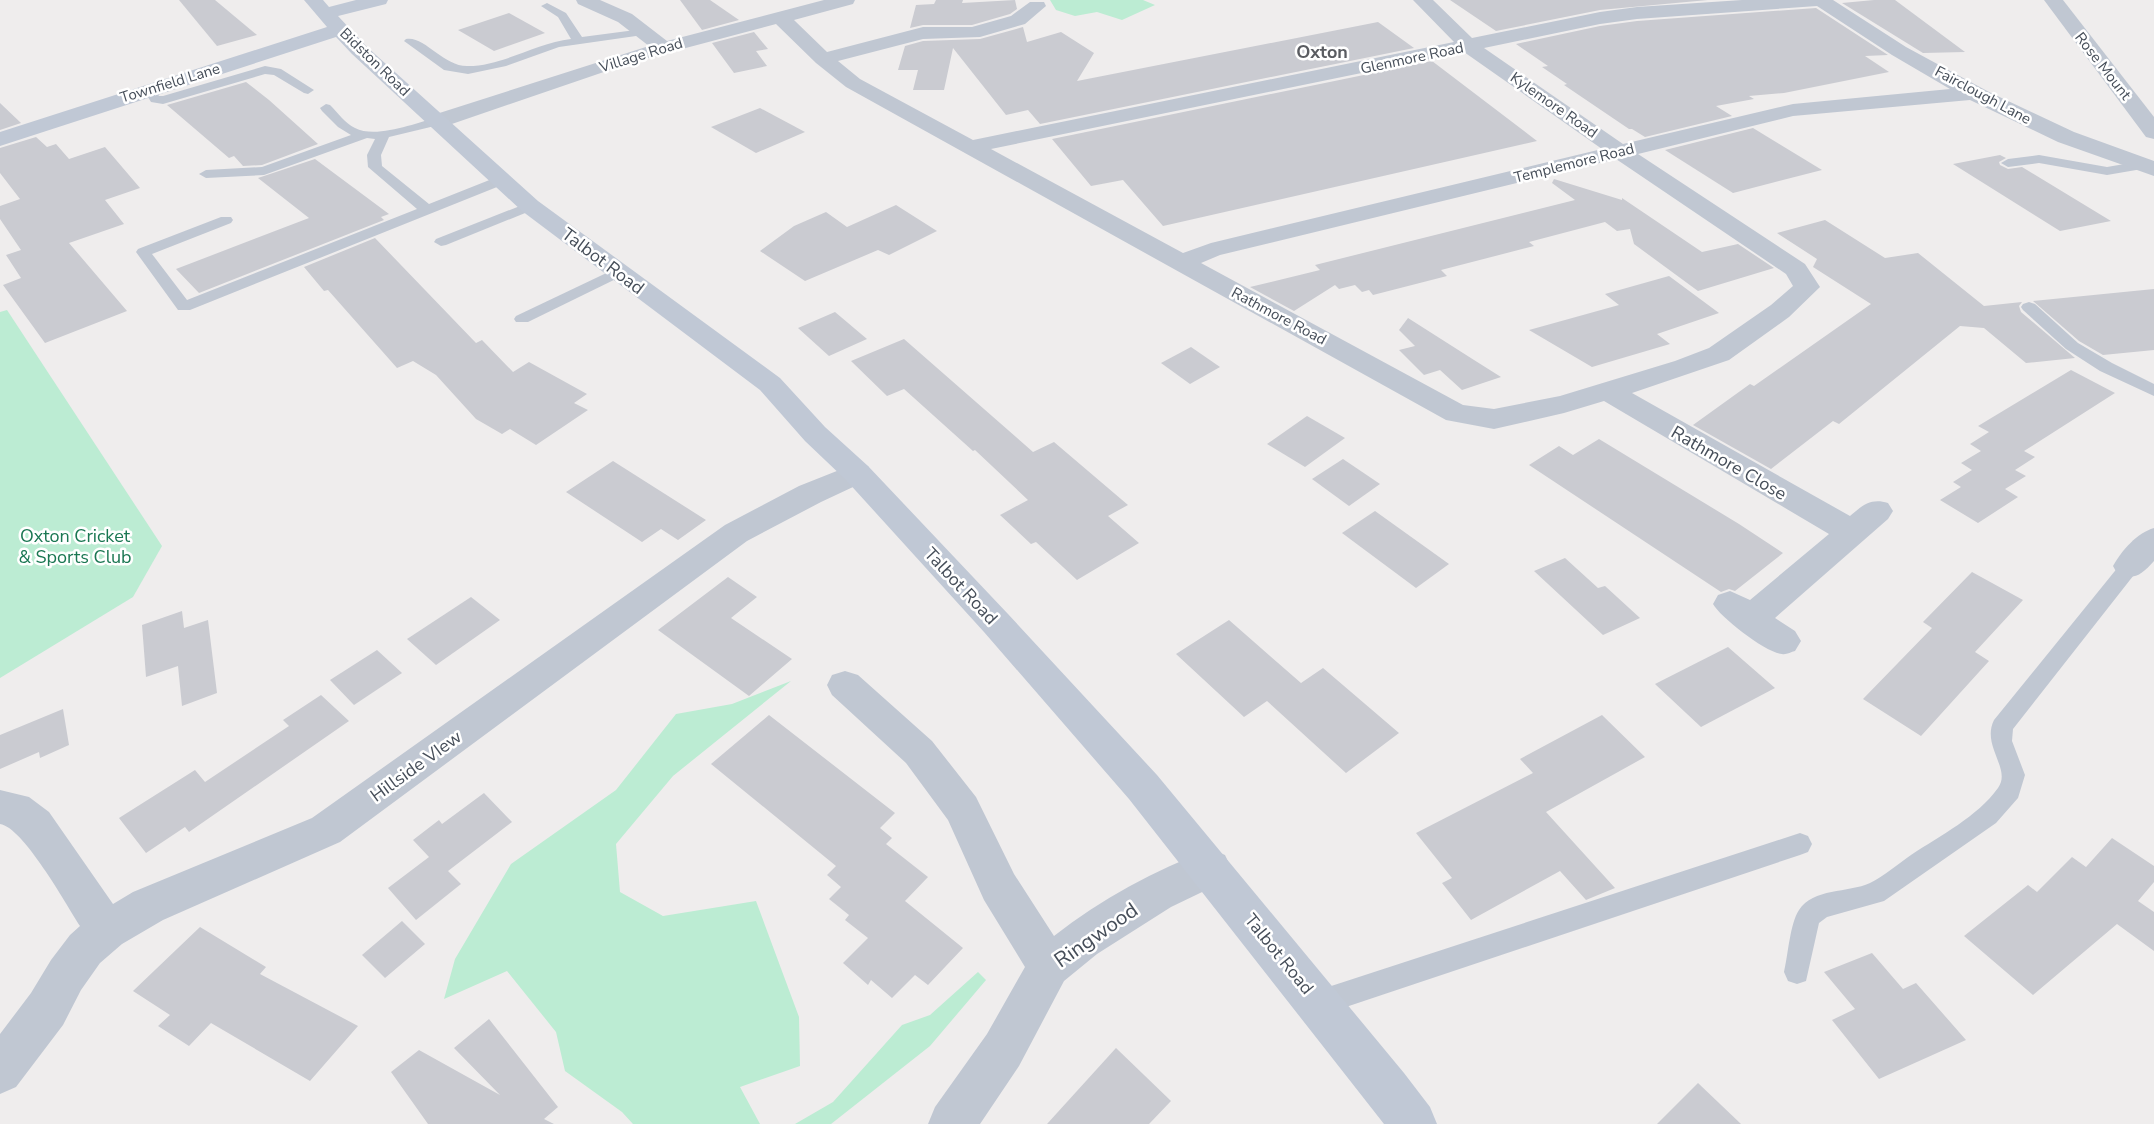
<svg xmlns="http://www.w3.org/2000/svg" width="2154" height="1124" viewBox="0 0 2154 1124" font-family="'Nunito Sans',sans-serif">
  <rect width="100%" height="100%" fill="#efeded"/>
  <!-- green -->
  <g fill="#bcecd3">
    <path d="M 1050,0 L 1143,0 L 1155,5 L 1122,20 L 1097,12 L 1075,16 L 1056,10 Z"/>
    <path d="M 7,310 L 162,546 L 133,597 L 0,678 L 0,312 Z"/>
    <path d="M 791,681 L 673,776 L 616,844 L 620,892 L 663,916 L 756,901 L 799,1017 L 800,1066 L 740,1087 L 760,1124 L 633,1124 L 622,1112 L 565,1071 L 556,1032 L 507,971 L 444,999 L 455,959 L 511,864 L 616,790 L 676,714 L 732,704 Z"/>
    <path d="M 978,972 L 986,980 L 930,1046 L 831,1124 L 795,1124 L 833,1102 L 902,1025 L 930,1015 Z"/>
  </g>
  <!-- building -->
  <g fill="#cacbd1">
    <path d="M 179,0 L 215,0 L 257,35 L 217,46 Z"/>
    <path d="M 680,0 L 710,0 L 739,20 L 702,30 Z"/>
    <path d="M 936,0 L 963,0 L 962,3 L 1015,0 L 1017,9 L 1010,14 L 972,25 L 923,25 L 910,28 L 916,5 L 934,4 Z"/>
    <path d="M 1450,0 L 1708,0 L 1600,10 L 1496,31 Z"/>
    <path d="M 1874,0 L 1895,0 L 1965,52 L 1923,53 L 1842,3 Z"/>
    <path d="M 1816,8 L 1888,55 L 1865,56 L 1889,72 L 1784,93 L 1749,96 L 1754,99 L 1716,106 L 1732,116 L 1645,137 L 1632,129 L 1629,129 L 1564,85 L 1567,84 L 1542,67 L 1548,66 L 1516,44 L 1600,26 L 1637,21 Z"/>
    <path d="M 509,13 L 545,33 L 494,51 L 458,30 Z"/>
    <path d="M 1378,22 L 1414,48 L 1040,124 L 1028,110 L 1006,115 L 953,48 L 944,90 L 913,90 L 918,70 L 898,70 L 905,46 L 923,41 L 980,39 L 1023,27 L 1027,42 L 1061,32 L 1094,53 L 1077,81 Z"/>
    <path d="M 754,32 L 768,49 L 756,51 L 767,66 L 734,73 L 712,43 Z"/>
    <path d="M 1432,61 L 1537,141 L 1163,226 L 1123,180 L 1091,186 L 1052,139 Z"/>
    <path d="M 246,82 L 269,100 L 318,144 L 262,165 L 243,166 L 234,156 L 229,158 L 167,105 Z"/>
    <path d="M 0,103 L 21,123 L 0,130 Z"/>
    <path d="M 760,108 L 805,132 L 756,153 L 711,127 Z"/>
    <path d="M 1753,128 L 1822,170 L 1733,193 L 1665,150 Z"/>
    <path d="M 36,137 L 47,147 L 56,144 L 69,159 L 105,147 L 140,188 L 105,200 L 124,224 L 69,243 L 127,311 L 45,343 L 3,285 L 21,278 L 6,255 L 21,250 L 0,219 L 0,206 L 20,199 L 0,173 L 0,148 Z"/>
    <path d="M 2000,155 L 2006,158 L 1999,162 L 2000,165 L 2008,169 L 2022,167 L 2111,221 L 2060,231 L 1953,164 Z"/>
    <path d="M 315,159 L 389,214 L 381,217 L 384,220 L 199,293 L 176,269 L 309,218 L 258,178 Z"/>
    <path d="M 1554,179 L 1622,200 L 1622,198 L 1702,252 L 1738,244 L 1774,268 L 1698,291 L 1634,244 L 1630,229 L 1617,231 L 1605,222 L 1529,242 L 1534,246 L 1441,270 L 1447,276 L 1373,295 L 1369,290 L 1362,292 L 1355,285 L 1339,289 L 1335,285 L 1294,311 L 1250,287 L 1320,270 L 1315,265 L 1575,200 L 1552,183 Z"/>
    <path d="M 896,205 L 937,231 L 889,255 L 878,250 L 805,281 L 760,251 L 794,226 L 826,212 L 847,227 Z"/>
    <path d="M 1825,220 L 1885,258 L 1918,253 L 1984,306 L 2022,302 L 2019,306 L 2021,312 L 2075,358 L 2026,363 L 1984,328 L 1960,326 L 1839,424 L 1833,421 L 1771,469 L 1693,425 L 1750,384 L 1754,386 L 1871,304 L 1813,267 L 1817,259 L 1777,233 Z"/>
    <path d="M 375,238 L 476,343 L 482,340 L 513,372 L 529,362 L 587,394 L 574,403 L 588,410 L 536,445 L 510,429 L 502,434 L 476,419 L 436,375 L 413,361 L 397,368 L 328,290 L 324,291 L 304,267 Z"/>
    <path d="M 1669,276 L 1719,313 L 1657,334 L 1670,344 L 1592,367 L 1529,330 L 1619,305 L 1605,294 Z"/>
    <path d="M 2154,289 L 2154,350 L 2103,355 L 2079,341 L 2033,301 Z"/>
    <path d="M 835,312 L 867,339 L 829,356 L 798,328 Z"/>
    <path d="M 1408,318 L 1474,360 L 1501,377 L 1462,390 L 1440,370 L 1424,375 L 1399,350 L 1415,346 L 1399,330 Z"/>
    <path d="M 904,339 L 1033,452 L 1054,442 L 1128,505 L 1108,516 L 1139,543 L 1077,580 L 1036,542 L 1031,544 L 1000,515 L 1028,500 L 975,450 L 973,451 L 904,389 L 887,396 L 851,361 Z"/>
    <path d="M 1191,347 L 1220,367 L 1190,384 L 1161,363 Z"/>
    <path d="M 2071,370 L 2115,393 L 2024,451 L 2035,457 L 2015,470 L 2026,476 L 2005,489 L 2018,497 L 1978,523 L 1940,500 L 1961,487 L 1953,482 L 1972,470 L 1961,463 L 1981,451 L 1970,444 L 1989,432 L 1978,426 Z"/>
    <path d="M 1307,416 L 1345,438 L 1305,467 L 1267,444 Z"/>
    <path d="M 1599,439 L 1739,524 L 1783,553 L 1735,591 L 1729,589 L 1721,592 L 1529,465 L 1559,446 L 1573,455 Z"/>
    <path d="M 1343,459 L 1380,484 L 1349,506 L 1312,479 Z"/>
    <path d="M 613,461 L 706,520 L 678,540 L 661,529 L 642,542 L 566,492 Z"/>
    <path d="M 1375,511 L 1449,564 L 1416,588 L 1342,533 Z"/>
    <path d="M 1565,558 L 1598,588 L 1605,586 L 1640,618 L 1603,635 L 1534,571 Z"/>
    <path d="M 1972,572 L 2023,600 L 1975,652 L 1989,661 L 1921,736 L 1863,699 L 1932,628 L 1923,622 Z"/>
    <path d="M 728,577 L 757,597 L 731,618 L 792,659 L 749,696 L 658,630 Z"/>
    <path d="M 471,597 L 500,620 L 436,665 L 407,639 Z"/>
    <path d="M 182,611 L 184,628 L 208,620 L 217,693 L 182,706 L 178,666 L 146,677 L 142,625 Z"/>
    <path d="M 1229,620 L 1301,683 L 1323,668 L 1399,733 L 1346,773 L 1267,701 L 1244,717 L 1176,654 Z"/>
    <path d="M 1728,647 L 1775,688 L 1701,727 L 1655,684 Z"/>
    <path d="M 377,650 L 402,673 L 354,705 L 330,680 Z"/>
    <path d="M 321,695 L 349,721 L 189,832 L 185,827 L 146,853 L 119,818 L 195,770 L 205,782 L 289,726 L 283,720 Z"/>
    <path d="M 63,709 L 69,745 L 40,758 L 39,752 L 0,769 L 0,735 Z"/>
    <path d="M 769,715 L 895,813 L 880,828 L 892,838 L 886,844 L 928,877 L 905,901 L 963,948 L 928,985 L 915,975 L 892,998 L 871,980 L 868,985 L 843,963 L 868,938 L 845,920 L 849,915 L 829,899 L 841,887 L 827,875 L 836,866 L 711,764 Z"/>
    <path d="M 1602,715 L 1645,757 L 1546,812 L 1615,888 L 1586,900 L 1560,871 L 1471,920 L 1442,883 L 1452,878 L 1416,833 L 1533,773 L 1520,759 Z"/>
    <path d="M 484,793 L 512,822 L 448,871 L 461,884 L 416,920 L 388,888 L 429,857 L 413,840 L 439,820 L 442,824 Z"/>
    <path d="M 2112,838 L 2154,866 L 2154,882 L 2138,901 L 2154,912 L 2154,951 L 2117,924 L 2033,995 L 1964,936 L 2028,885 L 2037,892 L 2072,857 L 2086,867 Z"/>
    <path d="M 402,921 L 425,944 L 385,978 L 362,955 Z"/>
    <path d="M 200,927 L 266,967 L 260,974 L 358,1026 L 310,1081 L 211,1023 L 189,1046 L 158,1026 L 170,1015 L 133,991 Z"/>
    <path d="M 1872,953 L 1903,989 L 1916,983 L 1966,1040 L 1879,1079 L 1832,1020 L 1855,1009 L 1824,972 Z"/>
    <path d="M 489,1019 L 558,1107 L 544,1119 L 554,1124 L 428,1124 L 391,1072 L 419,1050 L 500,1095 L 454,1048 Z"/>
    <path d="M 1116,1048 L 1171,1101 L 1149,1124 L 1047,1124 Z"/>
    <path d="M 1698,1083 L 1741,1124 L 1657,1124 Z"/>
  </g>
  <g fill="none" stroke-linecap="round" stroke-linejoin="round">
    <!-- lane -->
    <g fill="#c0c7d2" fill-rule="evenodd">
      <path d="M 547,3 L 566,13 L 582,37 L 643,29 L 649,32 L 643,35 L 559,47 L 506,66 L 468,74 L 444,70 L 404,41 L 406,39 C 424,35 444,67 468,66 C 503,66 536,43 571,39 L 558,17 L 541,6 Z"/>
      <path d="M 265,66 L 281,69 L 314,90 L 308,94 L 304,93 L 274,75 L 265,74 L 163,104 L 151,102 L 143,89 L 149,85 L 153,86 L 159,96 L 163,96 Z"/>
      <path d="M 326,104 L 330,105 C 338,113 345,123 355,128 C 376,139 416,123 438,117 L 443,118 L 444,121 L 443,124 L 389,137 L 381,155 L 382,166 L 429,204 L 497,177 L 502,176 L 509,180 L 507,183 L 190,310 L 178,310 L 136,252 L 138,249 L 221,217 L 231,217 L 233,220 L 231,223 L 152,254 L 187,300 L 417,209 L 368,167 L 367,155 L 375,139 L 367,138 L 264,175 L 206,178 L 199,174 L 206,170 L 262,167 L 351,135 L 338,127 L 322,111 L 320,108 Z"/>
      <path d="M 2039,155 L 2107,167 L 2142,161 L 2149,165 L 2142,169 L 2107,175 L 2039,163 L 2008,167 L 2001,163 L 2008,159 Z"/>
      <path d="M 530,202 L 537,206 L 535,209 L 446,245 L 441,246 L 434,242 L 436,239 Z"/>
      <path d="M 619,267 L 627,272 L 624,275 L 528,322 L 516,322 L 514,319 L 516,316 Z"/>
      <path d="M 2029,302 L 2035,304 L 2078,343 L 2112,363 L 2154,384 L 2154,396 L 2100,371 L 2066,349 L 2023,310 L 2021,307 L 2023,304 Z"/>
      <path d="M 2130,559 L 2137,561 L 2140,566 L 2137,571 L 2013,729 L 2012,741 L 2025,775 L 2018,798 L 1996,823 L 1884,901 L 1827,917 L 1819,923 L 1806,981 L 1797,984 L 1788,981 L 1784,972 C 1788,956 1790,923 1799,910 C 1813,888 1848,893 1870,883 C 1884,876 1898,864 1911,855 C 1941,835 1977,817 1998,788 C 2012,769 1981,746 1994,720 L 2123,561 Z"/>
      <path d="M 1800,833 L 1808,836 L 1812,844 L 1808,852 L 1800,855 L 1319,1016 L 1310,1012 L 1306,1003 L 1310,994 L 1319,990 Z"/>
    </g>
    <!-- street -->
    <g fill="#c0c7d2" fill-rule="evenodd">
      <path d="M 576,0 L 600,0 L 632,14 L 667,41 L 824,0 L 855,0 L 853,4 L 794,20 L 827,52 L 923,27 L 972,27 L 1011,16 L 1030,2 L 1044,2 L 1046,6 L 1025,24 L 980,37 L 923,39 L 838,61 L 860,79 L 973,140 L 1454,42 L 1413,0 L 1433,0 L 1472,38 L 1600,12 L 1637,7 L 1742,0 L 1833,0 L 1906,47 L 1989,92 L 2074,132 L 2154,161 L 2154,176 L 2058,142 L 1970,100 L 1793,116 L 1638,154 L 1805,264 L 1820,287 L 1789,317 L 1729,360 L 1632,393 L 1850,516 C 1863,505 1871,498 1888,503 L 1893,511 L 1888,519 L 1775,618 L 1795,631 L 1801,641 L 1795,651 C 1791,652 1786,655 1782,654 C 1766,653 1720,617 1713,604 L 1718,595 L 1730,591 L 1750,600 L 1829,534 L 1604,401 L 1564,413 L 1494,429 L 1446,420 L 846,87 L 816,63 L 776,24 L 633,62 L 446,126 L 438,127 L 430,126 L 427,121 L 430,116 L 649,46 L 618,22 L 578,4 ZM 1817,6 L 1892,55 L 1950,89 L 1793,104 L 1623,144 L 1484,48 L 1600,24 L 1637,19 ZM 1464,52 L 1602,149 L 1211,243 L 1183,253 L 991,149 ZM 1616,159 L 1786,274 L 1793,286 L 1771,305 L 1709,348 L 1675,361 L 1560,396 L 1494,409 L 1463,405 L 1201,263 L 1220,255 Z"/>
      <path d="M 2044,0 L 2063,0 L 2154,117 L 2154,139 L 2146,137 Z"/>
      <path d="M 857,463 L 868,466 L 872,473 L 868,480 L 821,502 L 747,541 L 340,842 L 163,920 L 122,944 L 100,963 L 81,990 L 63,1025 L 16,1087 L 0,1094 L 0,1034 L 31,993 L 51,960 L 70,935 L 80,926 C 66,904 23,827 0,824 L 0,790 L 29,797 L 49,812 L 113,904 L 133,892 L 312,818 L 725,525 L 799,486 Z"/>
      <path d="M 2154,528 L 2154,561 C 2142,574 2136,580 2118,575 L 2113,566 C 2122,550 2137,533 2154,528 Z"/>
      <path d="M 845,671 L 858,675 L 932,741 L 976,797 L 1014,874 L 1054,936 C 1101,899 1155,870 1211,849 L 1225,855 L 1231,868 L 1225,881 L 1171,907 L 1097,954 L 1064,981 L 1019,1066 L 980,1124 L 928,1124 L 935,1107 L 987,1034 L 1025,967 L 984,900 L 948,820 L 906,763 L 832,695 L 827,685 L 832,675 Z"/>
    </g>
    <!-- secondary -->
    <path fill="#c0c8d5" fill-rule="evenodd" d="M 304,0 L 323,0 L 329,7 L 356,0 L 388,0 L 386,4 L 338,16 L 366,46 L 538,201 L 780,378 L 825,427 L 868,466 L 1008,614 L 1157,775 L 1404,1073 L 1430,1107 L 1437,1124 L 1384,1124 L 1129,799 L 984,632 L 846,480 L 805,441 L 760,390 L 522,211 L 352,54 L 336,37 L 0,146 L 0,132 L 327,27 Z"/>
  </g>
  <g text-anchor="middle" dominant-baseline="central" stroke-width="5" stroke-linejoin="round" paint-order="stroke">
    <!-- far-street labels -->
    <g font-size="15" fill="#464e59" stroke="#fff">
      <text transform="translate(641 55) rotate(-17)">Village Road</text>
      <text transform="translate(1412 58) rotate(-12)">Glenmore Road</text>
      <text transform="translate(375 62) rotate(44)">Bidston Road</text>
      <text transform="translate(2103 66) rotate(52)">Rose Mount</text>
      <text transform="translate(170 83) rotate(-17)">Townfield Lane</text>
      <text transform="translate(1983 95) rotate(28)">Fairclough Lane</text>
      <text transform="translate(1554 105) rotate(35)">Kylemore Road</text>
      <text transform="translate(1574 163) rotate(-14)">Templemore Road</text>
      <text transform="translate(1279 316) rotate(28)">Rathmore Road</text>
    </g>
    <!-- far-quarter labels -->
    <g font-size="18" font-weight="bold" fill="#5a5c61" stroke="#fff">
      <text x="1322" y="52">Oxton</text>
    </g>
    <!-- street labels -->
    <g font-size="18" fill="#464e59" stroke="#fff">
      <text transform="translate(603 261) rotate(37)">Talbot Road</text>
      <text transform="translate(1729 463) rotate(30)">Rathmore Close</text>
      <text transform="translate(961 586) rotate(47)">Talbot Road</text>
      <text transform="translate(416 766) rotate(-36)">Hillside VIew</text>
      <text transform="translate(1279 954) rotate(51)">Talbot Road</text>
    </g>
    <!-- park labels -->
    <g font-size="18" fill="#1a7752" stroke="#fff">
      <text x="75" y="536">Oxton Cricket<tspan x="75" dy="21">&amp; Sports Club</tspan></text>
    </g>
    <!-- near-street labels -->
    <g font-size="21" fill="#464e59" stroke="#fff">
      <text transform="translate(1096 935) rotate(-35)">Ringwood</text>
    </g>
  </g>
</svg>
